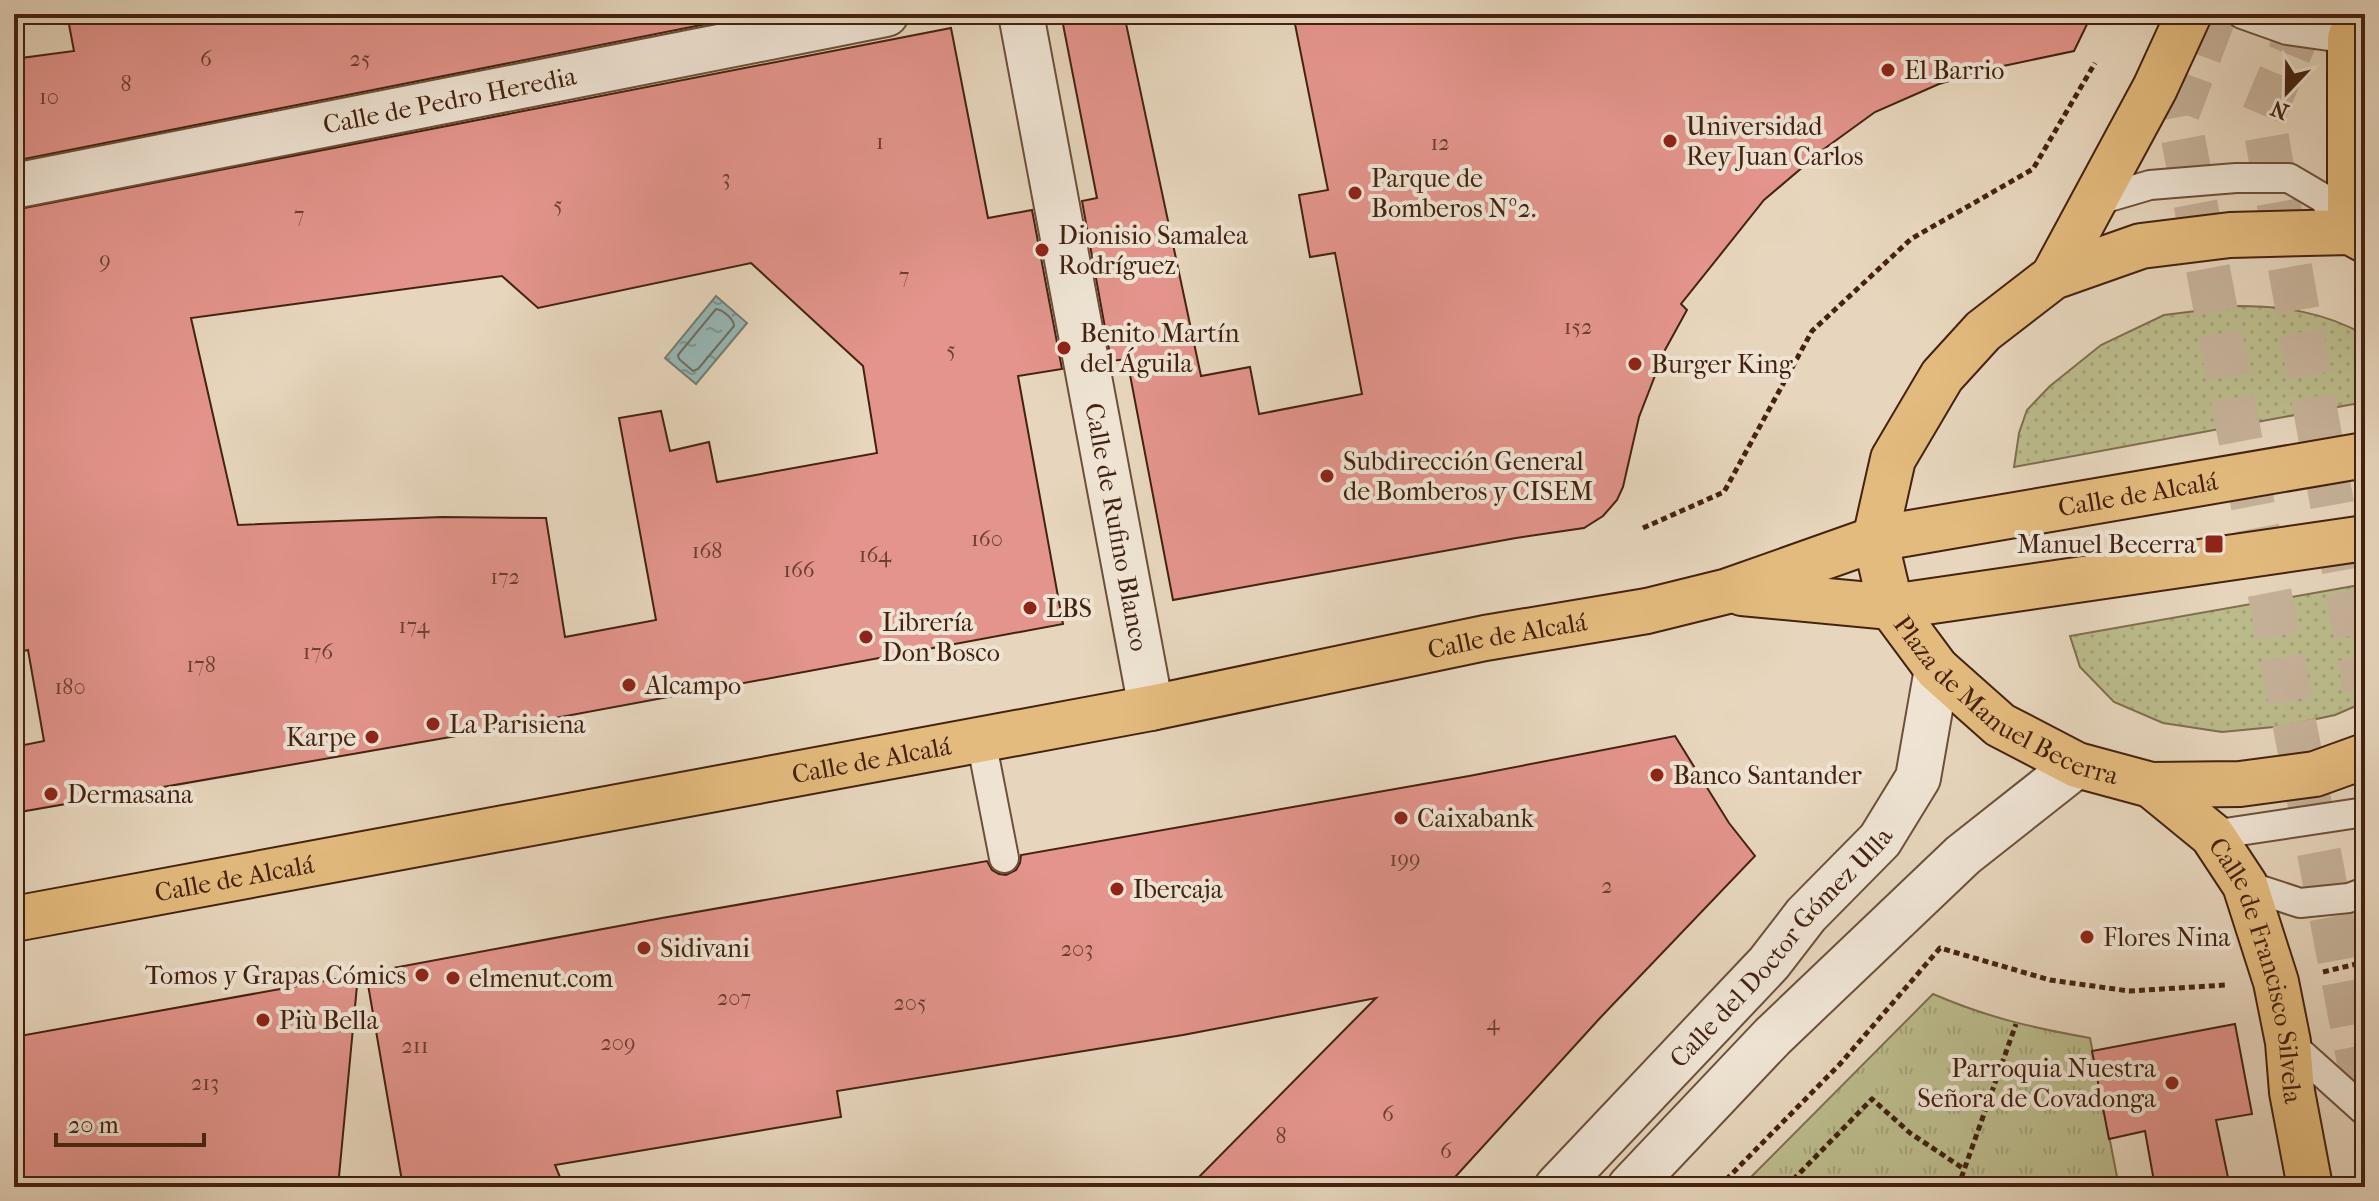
<svg xmlns="http://www.w3.org/2000/svg" width="2379" height="1201" viewBox="0 0 2379 1201" font-family="'IM FELL French Canon',serif">
  <defs>
    <pattern id="grass-dots" width="8" height="8" patternUnits="userSpaceOnUse" patternTransform="scale(2)"><rect width="8" height="8" fill="#bcbc8d"/><path d="M2 2h.1M6 6h.1" fill="none" stroke="#a3a179" stroke-width="1.8" stroke-linecap="round"/></pattern>
    <pattern id="park-tufts" width="24" height="20" patternUnits="userSpaceOnUse" patternTransform="scale(2)"><rect width="24" height="20" fill="#bcbc8d"/><path d="M3 7l-1-3M5 7V3M7 7l1-3M15 17l-1-3M17 17v-4M19 17l1-3" fill="none" stroke="#a3a179"/></pattern>
    <pattern id="water-ripples" width="26" height="14" patternUnits="userSpaceOnUse" patternTransform="scale(2)"><rect width="26" height="14" fill="#97b8b6"/><path d="M2 4q2-2 4 0t4 0M15 11q2-2 4 0t4 0" fill="none" stroke="#7d9593"/></pattern>
  </defs>
  <rect width="100%" height="100%" fill="#e7d6bd"/>
  <filter id="stains"><feTurbulence type="fractalNoise" baseFrequency=".0025" numOctaves="4"/><feColorMatrix values="0 0 0 0 .2 0 0 0 0 .09 0 0 0 0 .02 0 0 0 .5 -.17"/></filter>
  <radialGradient id="worn" r=".72"><stop offset=".6" stop-color="#630" stop-opacity="0"/><stop offset="1" stop-color="#630" stop-opacity=".3"/></radialGradient>
  <!-- grass -->
  <g fill="url(#grass-dots)" stroke="#806f4e" stroke-width="2">
    <path d="M 2237,306 C 2283,306 2324,312 2365,335 L 2365,402 L 2014,467 L 2019,433 L 2027,410 L 2050,386 L 2101,345 L 2164,315 Z"/>
    <path d="M 2365,584 L 2365,702 L 2335,715 L 2284,726 L 2222,732 L 2163,723 L 2114,702 L 2080,667 L 2070,636 Z"/>
  </g>
  <!-- park -->
  <path fill="url(#park-tufts)" stroke="#806f4e" stroke-width="2" d="M 1933,994 C 1986,1017 2033,1028 2090,1038 L 2119,1187 L 1741,1187 Z"/>
  <!-- water -->
  <path fill="url(#water-ripples)" stroke="#767c74" stroke-width="2" d="M 716,296 L 747,323 L 696,384 L 665,358 Z"/>
  <g fill="none" stroke-linecap="round" stroke-linejoin="round">
    <!-- shore -->
    <path stroke="#6e6d63" stroke-width="2" d="M 716,309 C 723,310 734,319 734,326 L 698,369 L 693,371 L 679,359 L 678,355 Z"/>
  </g>
  <!-- building -->
  <g fill="#e3948c" stroke="#442210" stroke-width="2" fill-rule="evenodd">
    <path d="M 67,14 L 757,14 L 14,161 L 14,59 L 74,51 Z"/>
    <path d="M 1061,14 L 1124,14 L 1201,376 L 1250,367 L 1259,414 L 1362,394 L 1335,253 L 1310,257 L 1299,195 L 1328,190 L 1293,14 L 2092,14 L 2074,51 L 1989,69 L 1939,84 L 1875,112 L 1824,149 L 1764,200 L 1681,304 L 1687,310 L 1665,350 L 1639,417 L 1623,487 L 1617,500 L 1603,516 L 1584,528 L 1516,538 L 1173,600 L 1127,359 L 1111,361 L 1082,201 L 1097,198 Z"/>
    <path d="M 951,28 L 988,218 L 1032,210 L 1062,369 L 1018,376 L 1063,624 L 485,731 L 14,813 L 14,747 L 44,741 L 28,650 L 14,653 L 14,210 ZM 751,263 L 863,366 L 877,453 L 717,482 L 709,442 L 670,451 L 661,411 L 619,418 L 656,620 L 565,637 L 546,518 L 442,517 L 238,525 L 191,318 L 502,276 L 538,308 Z"/>
    <path d="M 1675,736 L 1729,823 L 1755,856 L 1600,1018 L 1446,1187 L 1189,1187 L 1376,998 L 1183,1035 L 837,1091 L 841,1117 L 555,1165 L 564,1187 L 403,1187 L 366,973 L 662,918 L 987,861 L 992,870 L 999,874 L 1006,875 L 1016,870 L 1020,863 L 1021,855 L 1469,776 Z"/>
    <path d="M 358,975 L 338,1187 L 14,1187 L 14,1037 Z"/>
    <path d="M 2235,1024 L 2252,1114 L 2216,1120 L 2230,1187 L 2155,1187 L 2145,1131 L 2109,1139 L 2092,1051 Z"/>
  </g>
  <g fill="none" stroke-linecap="round" stroke-linejoin="round">
    <!-- primary-tunnel -->
    <g stroke="#c6b29a" stroke-width="44" stroke-dasharray="44 22" stroke-linecap="butt">
      <path d="M 2215,14 L 2178,112 L 2365,1094"/>
      <path d="M 2306,14 L 2263,116 L 2365,689"/>
    </g>
    <!-- lane casing -->
    <g stroke="#6d4f3b" stroke-width="32">
      <g id="lane">
        <path d="M 2242,14 L 2287,30 L 2350,39"/>
        <path d="M 2092,202 L 2150,185 L 2236,178 L 2289,178 L 2323,198 L 2350,232"/>
        <path d="M 981,740 L 1004,858"/>
        <path d="M 2212,835 L 2365,812"/>
        <path d="M 2245,885 L 2300,903 L 2349,898 L 2365,892"/>
        <path d="M 2288,1042 L 2365,1111"/>
      </g>
    </g>
    <!-- street casing -->
    <g stroke="#6d4f3b" stroke-width="48">
      <g id="street">
        <path id="s1" d="M 1021,14 L 1151,708"/>
        <path id="s2" d="M 14,186 L 886,14"/>
        <path id="s3" d="M 1557,1187 L 1769,963 L 1806,915 L 1880,840 L 1918,778 L 1937,669"/>
        <path d="M 1630,1187 L 1773,1036 L 1963,855 L 2077,765"/>
      </g>
    </g>
    <!-- primary casing -->
    <g stroke="#442210" stroke-width="48">
      <g id="primary">
        <path d="M 2350,232 L 2350,39 L 2359,14"/>
        <path id="s4" d="M 2365,240 L 2350,232 L 2230,235 L 2141,246 L 2053,277 L 1983,331 L 1942,376 L 1893,459 L 1875,539 L 1891,607 L 1937,669 L 2000,725 L 2077,765 L 2151,785 L 2240,784 L 2315,774 L 2365,756"/>
        <path d="M 2053,277 L 2155,88 L 2189,14"/>
        <path d="M 1742,593 L 1891,607 L 2365,538"/>
        <path id="s5" d="M 2151,785 L 2212,835 L 2245,885 L 2276,982 L 2288,1042 L 2292,1092 L 2310,1187"/>
        <path id="s6" d="M 14,919 L 1151,708 L 1485,638 L 1647,611 L 1728,591 L 1875,539 L 2365,455"/>
      </g>
    </g>
    <!-- path -->
    <g stroke="#442210" stroke-width="5" stroke-dasharray="6 4" stroke-linecap="butt">
      <path d="M 1643,528 L 1724,492 L 1812,331 L 1911,239 L 2033,169 L 2095,63"/>
      <path d="M 2323,972 L 2365,962"/>
      <path d="M 1719,1187 L 1840,1064 L 1940,948 L 2050,980 L 2129,991 L 2226,985"/>
      <path d="M 1786,1187 L 1872,1099 L 1910,1133 L 1964,1169"/>
      <path d="M 1958,1187 L 2016,1024"/>
    </g>
    <!-- lane -->
    <use href="#lane" stroke="#efe4d4" stroke-width="28"/>
    <!-- street -->
    <use href="#street" stroke="#efe4d4" stroke-width="44"/>
    <!-- primary -->
    <use href="#primary" stroke="#e4bb7e" stroke-width="44"/>
  </g>
  <!-- markers -->
  <g fill="#8f2418" stroke="#efe4d4" stroke-width="3">
    <circle cx="1888" cy="70" r="8"/>
    <circle cx="1670" cy="141" r="8"/>
    <circle cx="1355" cy="193" r="8"/>
    <circle cx="1042" cy="250" r="8"/>
    <circle cx="1064" cy="348" r="8"/>
    <circle cx="1635" cy="364" r="8"/>
    <circle cx="1327" cy="476" r="8"/>
    <rect x="2204" y="534" width="20" height="20" rx="4"/>
    <circle cx="1030" cy="608" r="8"/>
    <circle cx="866" cy="637" r="8"/>
    <circle cx="629" cy="685" r="8"/>
    <circle cx="433" cy="724" r="8"/>
    <circle cx="372" cy="737" r="8"/>
    <circle cx="1657" cy="775" r="8"/>
    <circle cx="51" cy="794" r="8"/>
    <circle cx="1401" cy="818" r="8"/>
    <circle cx="1117" cy="889" r="8"/>
    <circle cx="2087" cy="937" r="8"/>
    <circle cx="644" cy="948" r="8"/>
    <circle cx="422" cy="975" r="8"/>
    <circle cx="453" cy="978" r="8"/>
    <circle cx="263" cy="1020" r="8"/>
    <circle cx="2172" cy="1083" r="8"/>
  </g>
  <g text-anchor="middle" dominant-baseline="central" stroke-width="8" stroke-linejoin="round" paint-order="stroke">
    <!-- number labels -->
    <g font-size="22" fill="#6c3e2f">
      <text x="206" y="59">6</text>
      <text x="360" y="59">25</text>
      <text x="126" y="84">8</text>
      <text x="49" y="97">10</text>
      <text x="880" y="142">1</text>
      <text x="1440" y="143">12</text>
      <text x="726" y="178">3</text>
      <text x="558" y="205">5</text>
      <text x="299" y="215">7</text>
      <text x="105" y="260">9</text>
      <text x="904" y="276">7</text>
      <text x="1578" y="327">152</text>
      <text x="951" y="350">5</text>
      <text x="987" y="539">160</text>
      <text x="707" y="551">168</text>
      <text x="875" y="555">164</text>
      <text x="799" y="570">166</text>
      <text x="505" y="577">172</text>
      <text x="414" y="626">174</text>
      <text x="318" y="652">176</text>
      <text x="201" y="665">178</text>
      <text x="70" y="687">180</text>
      <text x="1405" y="859">199</text>
      <text x="1607" y="886">2</text>
      <text x="1077" y="949">203</text>
      <text x="734" y="998">207</text>
      <text x="910" y="1003">205</text>
      <text x="1493" y="1023">4</text>
      <text x="618" y="1043">209</text>
      <text x="415" y="1046">211</text>
      <text x="205" y="1083">213</text>
      <text x="1388" y="1114">6</text>
      <text x="1281" y="1136">8</text>
      <text x="1446" y="1151">6</text>
    </g>
    <!-- poi labels -->
    <g font-size="26" fill="#442210" stroke="#efe4d4" text-anchor="start">
      <text x="1904" y="70">El Barrio</text>
      <text x="1686" y="126">Universidad<tspan x="1686" dy="30">Rey Juan Carlos</tspan></text>
      <text x="1371" y="178">Parque de<tspan x="1371" dy="30">Bomberos Nº2.</tspan></text>
      <text x="1058" y="235">Dionisio Samalea<tspan x="1058" dy="30">Rodríguez</tspan></text>
      <text x="1080" y="333">Benito Martín<tspan x="1080" dy="30">del Águila</tspan></text>
      <text x="1651" y="364">Burger King</text>
      <text x="1343" y="461">Subdirección General<tspan x="1343" dy="30">de Bomberos y CISEM</tspan></text>
      <text x="2196" y="544" text-anchor="end">Manuel Becerra</text>
      <text x="1046" y="608">LBS</text>
      <text x="882" y="622">Librería<tspan x="882" dy="30">Don Bosco</tspan></text>
      <text x="645" y="685">Alcampo</text>
      <text x="449" y="724">La Parisiena</text>
      <text x="356" y="737" text-anchor="end">Karpe</text>
      <text x="1673" y="775">Banco Santander</text>
      <text x="67" y="794">Dermasana</text>
      <text x="1417" y="818">Caixabank</text>
      <text x="1133" y="889">Ibercaja</text>
      <text x="2103" y="937">Flores Nina</text>
      <text x="660" y="948">Sidivani</text>
      <text x="406" y="975" text-anchor="end">Tomos y Grapas Cómics</text>
      <text x="469" y="978">elmenut.com</text>
      <text x="279" y="1020">Più Bella</text>
      <text x="2156" y="1068" text-anchor="end">Parroquia Nuestra<tspan x="2156" dy="30">Señora de Covadonga</tspan></text>
    </g>
    <!-- street labels -->
    <g font-size="26" fill="#442210" stroke="#efe4d4">
      <text stroke="none"><textPath href="#s2" startOffset="444">Calle de Pedro Heredia</textPath></text>
      <text stroke="none"><textPath href="#s6" startOffset="2168">Calle de Alcalá</textPath></text>
      <text stroke="none"><textPath href="#s1" startOffset="522">Calle de Rufino Blanco</textPath></text>
      <text stroke="none"><textPath href="#s6" startOffset="1520">Calle de Alcalá</textPath></text>
      <text stroke="none"><textPath href="#s4" startOffset="870">Plaza de Manuel Becerra</textPath></text>
      <text stroke="none"><textPath href="#s6" startOffset="872">Calle de Alcalá</textPath></text>
      <text stroke="none"><textPath href="#s6" startOffset="224">Calle de Alcalá</textPath></text>
      <text stroke="none"><textPath href="#s3" startOffset="328">Calle del Doctor Gómez Ulla</textPath></text>
      <text stroke="none"><textPath href="#s5" startOffset="224">Calle de Francisco Silvela</textPath></text>
    </g>
  </g>
  <!-- margin -->
  <rect width="2379" height="1201" fill="none" stroke="#e7d6bd" stroke-width="48"/>
  <rect x="16" y="16" width="2347" height="1169" fill="none" stroke="#442210" stroke-width="4"/>
  <rect x="24" y="24" width="2331" height="1153" fill="none" stroke="#442210" stroke-width="2"/>
  <!-- north arrow -->
  <g transform="translate(2287 92) rotate(202)" stroke="#efe4d4" stroke-width="6" paint-order="stroke">
  <path d="M0-6L14 30L0 20L-14 30Z" fill="#442210"/>
  <text y="-12" font-size="22" font-weight="bold" text-anchor="middle" fill="#442210">N</text>
  </g>
  <!-- scale -->
  <path d="M56 1133v12h148v-12" fill="none" stroke="#442210" stroke-width="4"/>
  <text x="68" y="1133" font-size="24" fill="#442210" stroke="#efe4d4" stroke-width="6" paint-order="stroke">20 m</text>
  <rect width="100%" height="100%" filter="url(#stains)"/>
  <rect width="100%" height="100%" fill="url(#worn)"/>
</svg>
